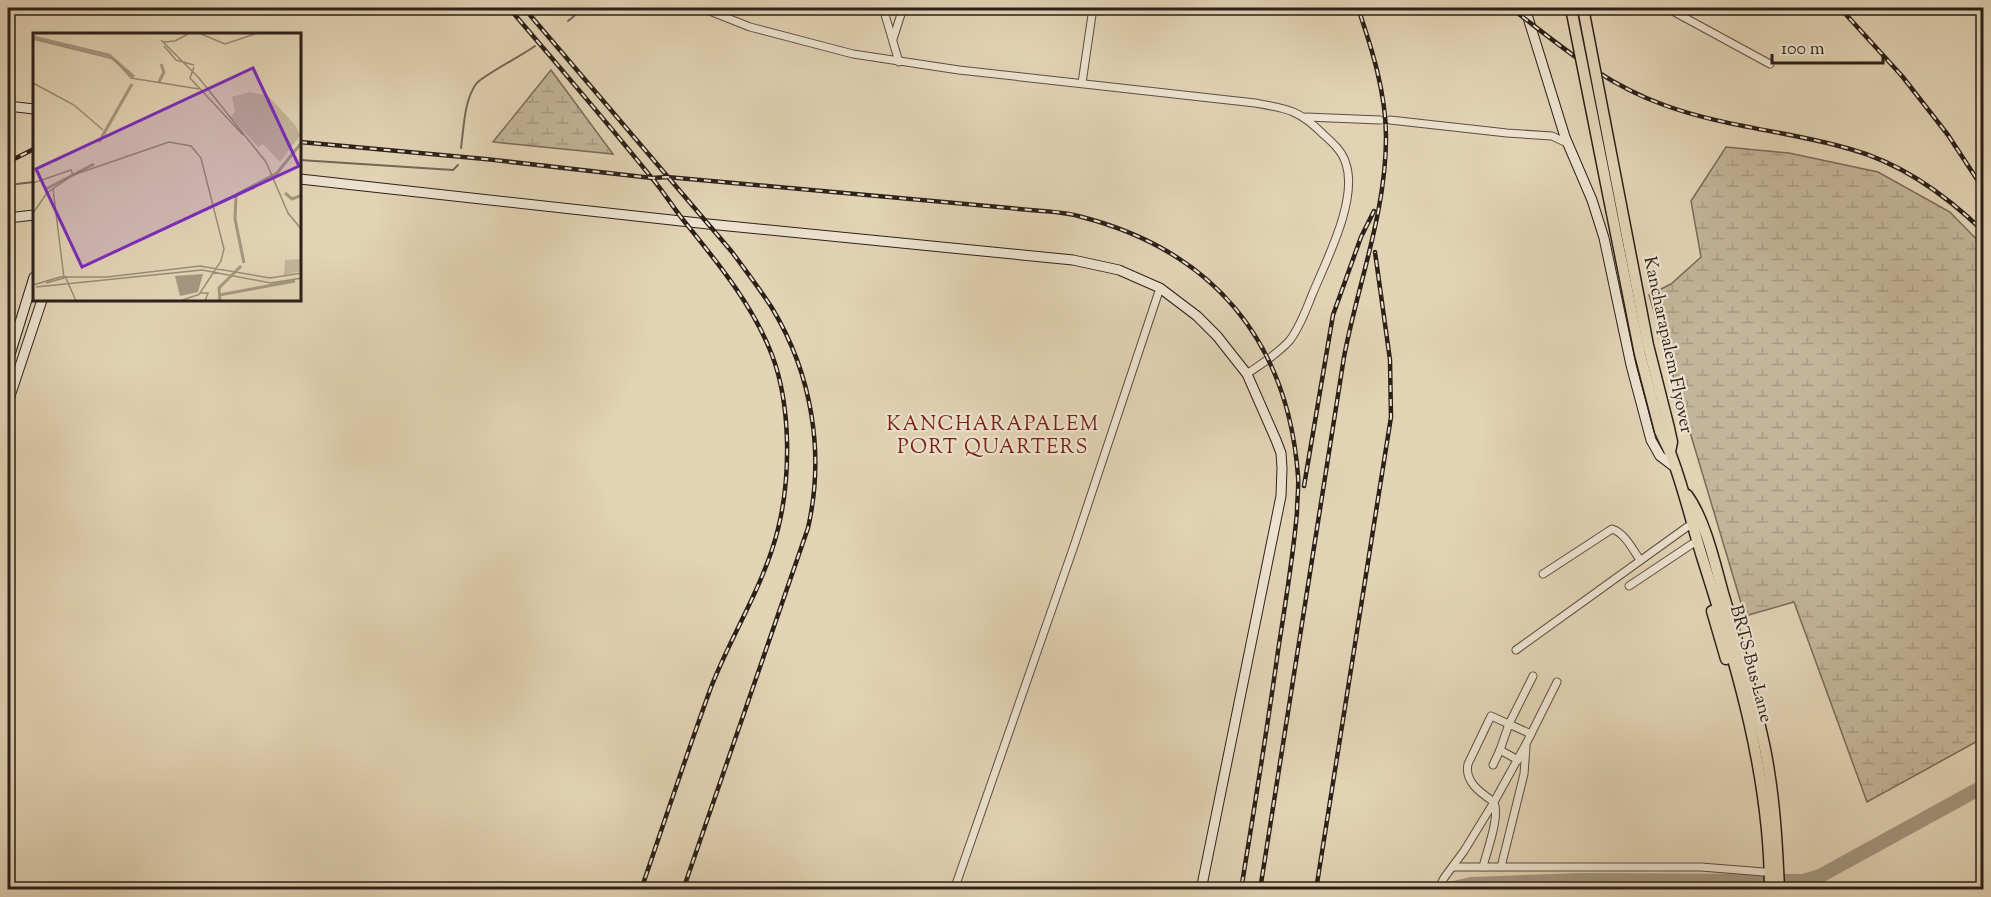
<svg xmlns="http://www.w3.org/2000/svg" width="1991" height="897" viewBox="0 0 1991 897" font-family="'Sorts Mill Goudy',serif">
  <defs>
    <pattern id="wetland-marsh" width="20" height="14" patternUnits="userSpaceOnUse" patternTransform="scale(1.5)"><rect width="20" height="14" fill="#c3b59a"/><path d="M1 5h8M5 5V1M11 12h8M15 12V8" fill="none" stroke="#a89b84"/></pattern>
  </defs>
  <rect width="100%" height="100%" fill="#e2d3b5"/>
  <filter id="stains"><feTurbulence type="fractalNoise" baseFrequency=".00333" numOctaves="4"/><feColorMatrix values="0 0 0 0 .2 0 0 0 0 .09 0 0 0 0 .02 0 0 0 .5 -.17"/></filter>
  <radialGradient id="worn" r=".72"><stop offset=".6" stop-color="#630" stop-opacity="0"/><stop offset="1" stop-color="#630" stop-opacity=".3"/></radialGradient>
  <!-- wetland -->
  <g fill="url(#wetland-marsh)" stroke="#786b5a" stroke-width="1.5">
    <path d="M 551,70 L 613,154 L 493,142 Z"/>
    <path d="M 1726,147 L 1789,153 L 1878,172 L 1950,212 L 1983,246 L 1983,738 L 1867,802 L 1794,602 L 1745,616 L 1649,295 L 1671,284 L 1701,257 L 1691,201 Z"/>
  </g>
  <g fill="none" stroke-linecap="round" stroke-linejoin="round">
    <!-- stream -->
    <g stroke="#746757" stroke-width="2">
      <path d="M 568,21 L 584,8"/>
      <path d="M 461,148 C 464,127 464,101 476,84 C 480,77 523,55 535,46"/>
      <path d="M 300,160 L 453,170 L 458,165"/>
      <path d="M 8,185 L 34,182"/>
      <path d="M 1791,881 L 1795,890"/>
    </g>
    <!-- river -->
    <path stroke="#a49680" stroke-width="14" d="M 1445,890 L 1471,884 L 1582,880 L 1803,881 L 1820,876 L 1984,786"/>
    <!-- street casing -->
    <g stroke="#5a4e40" stroke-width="9">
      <g id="street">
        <path d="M 702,8 L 750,27 L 853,54 L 959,70 L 1255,103 C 1289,109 1299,110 1324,135 C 1333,143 1343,152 1346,164 C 1358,200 1326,261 1312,295 C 1306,310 1300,327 1290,340 C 1278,354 1261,364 1247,374"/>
        <path d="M 883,8 L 899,62"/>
        <path d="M 1667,8 L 1770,64"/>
        <path d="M 893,39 L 903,8"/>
        <path d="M 1082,83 L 1093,8"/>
        <path d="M 1306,117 L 1380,120"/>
        <path d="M 1390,120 L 1507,133 L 1552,136 L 1567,143"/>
        <path d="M 1543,574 L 1612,529 C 1625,533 1633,550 1640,560"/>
        <path d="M 1629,586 L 1692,544"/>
        <path d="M 1516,650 L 1687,527"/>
        <path d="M 1500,750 L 1518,760"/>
        <path d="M 1493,765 L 1500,750 L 1509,724 L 1533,676"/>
        <path d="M 1453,867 L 1701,867 L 1764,872"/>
        <path d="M 1483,867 C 1487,850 1500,818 1494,802 C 1481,793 1464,782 1468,764 L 1491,716 L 1531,734"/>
        <path d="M 1501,867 L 1524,774 L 1526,747"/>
        <path d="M 954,890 L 1075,543 L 1160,288"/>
        <path d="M 1438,890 L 1444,878 L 1464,851 L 1494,802 L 1526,744 L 1557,682"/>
      </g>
    </g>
    <!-- secondary casing -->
    <g stroke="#2c2119" stroke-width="11">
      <g id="secondary">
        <path d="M 1525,8 L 1565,137 L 1592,200 L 1604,238 L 1631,365 L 1651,440 L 1660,456 L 1676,468"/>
        <path d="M 8,106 L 34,109"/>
        <path d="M 300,179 L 708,224 L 1073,260 L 1119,270 L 1160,288 L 1197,316 L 1217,336 L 1247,374 L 1276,440 L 1281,453 L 1282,468 L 1281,496 L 1201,890"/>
        <path d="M 8,218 L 34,215"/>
        <path d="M 8,361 L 34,277"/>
        <path d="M 8,402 L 42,300"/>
      </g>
    </g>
    <!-- primary casing -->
    <g stroke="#2c2119" stroke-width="13">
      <g id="primary">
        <path d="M 1669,428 L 1672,442 L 1670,452"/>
        <path d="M 1660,431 C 1663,439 1668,447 1671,455 C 1684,489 1692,525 1703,560 C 1737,666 1770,777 1770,890"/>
        <path d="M 1687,495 C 1705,519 1715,564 1723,593 C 1738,643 1753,693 1764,744 C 1774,791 1777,841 1779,890"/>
        <path d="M 1712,611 L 1726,659"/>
      </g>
    </g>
    <!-- street -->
    <use href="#street" stroke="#ece2cf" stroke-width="7"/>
    <!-- secondary -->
    <use href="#secondary" stroke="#ece2cf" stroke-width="9"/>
    <!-- primary -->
    <use href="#primary" stroke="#e2d3b5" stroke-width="10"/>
    <!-- rail casing -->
    <g stroke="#2c2119" stroke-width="4.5">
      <g id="rail">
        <path d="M 509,8 C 557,64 605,120 651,177 C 663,191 673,207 684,221 C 717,262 753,305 772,355 C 791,405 791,477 778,529 C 764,586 731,635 710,690 C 686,756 664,823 641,890"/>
        <path d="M 524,8 L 732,252 C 746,271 760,289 772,308 C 812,374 825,453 808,528 L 683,890"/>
        <path d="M 1511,8 C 1561,46 1603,83 1664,105 C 1724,127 1788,131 1850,149 C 1901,163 1946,195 1984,232"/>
        <path d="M 1840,8 L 1902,76 L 1948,135 L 1984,190"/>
        <path d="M 300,142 L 485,159 L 652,178 L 667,177 L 1042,211 C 1055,212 1069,213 1082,217 C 1213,251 1288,341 1298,476 C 1299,487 1297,500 1297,512 C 1293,559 1285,605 1278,651 C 1267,731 1254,810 1241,890"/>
        <path d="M 8,162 L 34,149"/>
        <path d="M 1304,486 L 1333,315 L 1361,237 L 1374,211"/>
        <path d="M 1260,890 L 1344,357 C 1358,283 1386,213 1386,137 C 1386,93 1372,49 1358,8"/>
        <path d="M 1316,890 L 1391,417 L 1390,360 L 1375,252"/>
      </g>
    </g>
    <!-- rail -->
    <use href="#rail" stroke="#ece2cf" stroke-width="2" stroke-dasharray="7" stroke-linecap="butt"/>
    <!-- primary-bridge casing -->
    <g stroke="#2c2119" stroke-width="13" stroke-linecap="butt">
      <g id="primary-bridge">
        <path d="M 1571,8 L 1640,354 L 1660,431"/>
        <path d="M 1583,8 L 1648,345 L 1669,428"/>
      </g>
    </g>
    <!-- primary-bridge -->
    <use href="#primary-bridge" stroke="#e2d3b5" stroke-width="10"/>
  </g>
  <g text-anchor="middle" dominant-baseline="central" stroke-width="4.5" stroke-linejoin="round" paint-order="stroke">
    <!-- street labels -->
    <g font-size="18" fill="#2c2119" stroke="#ece2cf">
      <text transform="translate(1667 345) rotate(78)">Kancharapalem Flyover</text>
      <text transform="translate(1750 664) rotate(75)">BRTS Bus Lane</text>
    </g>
    <!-- neighbourhood labels -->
    <g font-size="20" letter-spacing="1.5" fill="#7a1f14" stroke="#ece2cf">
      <text x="993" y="425">KANCHARAPALEM<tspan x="993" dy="23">PORT QUARTERS</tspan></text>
    </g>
  </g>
  <!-- overview -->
  <g transform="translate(33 33)">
    <rect width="268" height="268" fill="#e2d3b5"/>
    <path d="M 217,59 L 235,63 L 263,93 L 267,103 L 247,129 L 230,111 L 225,114 L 198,84 L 202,78 L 199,64 Z" fill="#c3b59a"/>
    <path d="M 268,226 L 268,238 L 251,242 L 252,227 Z" fill="#c3b59a"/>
    <path d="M 170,241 L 165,259 L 147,263 L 142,243 Z" fill="#a49680"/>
    <path fill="none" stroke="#a49680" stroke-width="3" d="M 0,4 L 76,22 L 101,44M 126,49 L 131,39 L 128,31M 66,109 L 99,51M 13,156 L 61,131M 252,160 L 259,166 L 269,162M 211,230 L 202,186 L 203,162 L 244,140 L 269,109M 186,262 L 262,248M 187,268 L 186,255 L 208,233"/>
    <path fill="none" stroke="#998c77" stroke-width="1.5" d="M 168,1 L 192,11 L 222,1M 0,6 L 81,26 L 98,45 L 166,56M 128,7 L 166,45 L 233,129 L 255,180 L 269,197M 130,9 L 142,8 L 155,1M 131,13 L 143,27 L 161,32M 161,34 L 157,45 L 210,102M 0,50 L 41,72 L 70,97M 0,150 L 38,137 L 40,142 L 136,109 L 158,113 L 168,125 L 191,216 L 188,228 L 167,260 L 175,260 L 172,268M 0,180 L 14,160 L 40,142M 32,243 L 43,268M 13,250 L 31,245 L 20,156M 0,252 L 27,244 L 74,244 L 167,233 L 237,245 L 269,240M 3,254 L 169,237 L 238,250 L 269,245M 147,268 L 167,261"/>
    <path fill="#7b2cbf" fill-opacity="0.15" stroke="#7b2cbf" stroke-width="3" d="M 220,35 L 266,133 L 49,234 L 3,136 Z"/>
    <rect width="268" height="268" fill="none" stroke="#2c2119" stroke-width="3"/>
  </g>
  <!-- margin -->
  <rect width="1991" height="897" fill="none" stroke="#e2d3b5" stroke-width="30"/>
  <rect x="9" y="9" width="1973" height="879" fill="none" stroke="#2c2119" stroke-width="3"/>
  <rect x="15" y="15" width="1961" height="867" fill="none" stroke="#2c2119" stroke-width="1.5"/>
  <!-- scale -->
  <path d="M1772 54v9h111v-9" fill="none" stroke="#2c2119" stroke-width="3"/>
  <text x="1781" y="54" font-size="18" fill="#2c2119" stroke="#ece2cf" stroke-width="4.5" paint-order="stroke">100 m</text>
  <rect width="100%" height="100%" filter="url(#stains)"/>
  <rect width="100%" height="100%" fill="url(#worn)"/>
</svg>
